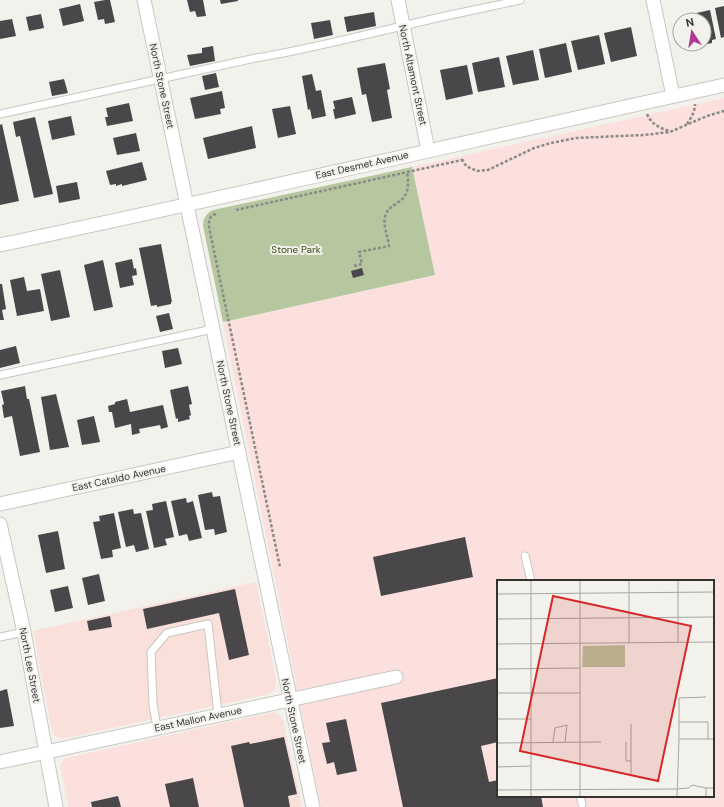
<svg xmlns="http://www.w3.org/2000/svg" width="724" height="807" viewBox="0 0 724 807" font-family="'DM Sans',sans-serif">
  <rect width="100%" height="100%" fill="#f2f1ec"/>
  <!-- commercial -->
  <g fill="#fbe0de" fill-rule="evenodd">
    <path d="M 724,98 L 724,807 L 321,807 L 223,322 L 435,275 L 412,167 ZM 498,581 L 713,581 L 713,796 L 498,796 Z"/>
    <path d="M 188,731 L 205,807 L 69,807 L 60,767 L 62,762 L 66,758 Z"/>
  </g>
  <!-- industrial -->
  <g fill="#fae0da">
    <path d="M 256,582 L 276,679 L 275,689 L 270,694 L 62,739 L 56,737 L 52,731 L 33,631 Z"/>
    <path d="M 274,712 L 279,714 L 283,720 L 302,807 L 205,807 L 188,731 Z"/>
  </g>
  <!-- green -->
  <path fill="#b6c79f" d="M 412,167 L 435,275 L 223,322 L 203,226 C 203,218 206,214 213,210 Z"/>
  <!-- building -->
  <g fill="#49474a">
    <path d="M 105,0 L 110,0 L 115,22 L 105,24 L 104,19 L 98,20 L 94,2 Z"/>
    <path d="M 187,0 L 203,0 L 206,16 L 197,17 L 195,11 L 190,12 Z"/>
    <path d="M 220,0 L 238,0 L 238,1 L 221,4 Z"/>
    <path d="M 80,4 L 84,21 L 63,26 L 59,9 Z"/>
    <path d="M 724,6 L 724,37 L 721,38 L 715,8 Z"/>
    <path d="M 710,10 L 716,39 L 712,40 L 712,43 L 694,47 L 694,44 L 704,44 L 704,20 L 684,20 L 683,16 Z"/>
    <path d="M 374,12 L 376,26 L 347,32 L 344,17 Z"/>
    <path d="M 41,14 L 44,28 L 29,31 L 26,17 Z"/>
    <path d="M 12,19 L 16,36 L 0,39 L 0,21 Z"/>
    <path d="M 330,20 L 333,35 L 314,39 L 311,23 Z"/>
    <path d="M 631,27 L 637,56 L 611,62 L 604,33 Z"/>
    <path d="M 599,35 L 605,64 L 578,70 L 571,41 Z"/>
    <path d="M 566,43 L 572,72 L 545,78 L 539,49 Z"/>
    <path d="M 213,46 L 215,61 L 190,66 L 187,55 L 202,53 L 202,48 Z"/>
    <path d="M 533,50 L 539,80 L 513,85 L 506,56 Z"/>
    <path d="M 499,57 L 505,87 L 478,92 L 472,63 Z"/>
    <path d="M 385,63 L 390,89 L 387,90 L 392,118 L 372,122 L 366,94 L 362,95 L 357,68 Z"/>
    <path d="M 467,65 L 473,94 L 446,100 L 440,70 Z"/>
    <path d="M 216,73 L 219,87 L 205,90 L 202,76 Z"/>
    <path d="M 312,74 L 316,91 L 321,90 L 326,116 L 312,119 L 310,109 L 308,110 L 302,76 Z"/>
    <path d="M 64,79 L 68,93 L 52,96 L 49,82 Z"/>
    <path d="M 222,91 L 225,108 L 220,109 L 221,114 L 195,119 L 190,98 Z"/>
    <path d="M 352,97 L 356,114 L 335,119 L 333,109 L 335,109 L 333,101 Z"/>
    <path d="M 129,103 L 133,121 L 107,126 L 105,117 L 108,117 L 106,108 Z"/>
    <path d="M 290,106 L 296,134 L 278,138 L 272,109 Z"/>
    <path d="M 71,116 L 75,135 L 52,140 L 48,121 Z"/>
    <path d="M 35,117 L 53,194 L 34,198 L 20,136 L 16,137 L 13,122 Z"/>
    <path d="M 2,124 L 19,201 L 0,205 L 0,125 Z"/>
    <path d="M 252,126 L 256,148 L 208,159 L 203,138 Z"/>
    <path d="M 136,133 L 140,151 L 117,155 L 113,138 Z"/>
    <path d="M 142,162 L 147,180 L 122,186 L 122,184 L 116,186 L 116,184 L 110,185 L 106,171 Z"/>
    <path d="M 77,182 L 80,199 L 59,203 L 56,186 Z"/>
    <path d="M 161,244 L 172,302 L 171,302 L 171,304 L 157,307 L 157,305 L 151,306 L 139,248 Z"/>
    <path d="M 132,259 L 134,269 L 136,268 L 137,275 L 132,276 L 134,285 L 120,288 L 115,263 Z"/>
    <path d="M 103,260 L 113,307 L 94,311 L 84,265 Z"/>
    <path d="M 362,268 L 364,275 L 353,278 L 351,271 Z"/>
    <path d="M 60,270 L 70,317 L 51,321 L 41,274 Z"/>
    <path d="M 24,277 L 27,291 L 40,289 L 44,311 L 17,316 L 10,280 Z"/>
    <path d="M 0,284 L 2,284 L 6,309 L 2,310 L 4,320 L 0,320 Z"/>
    <path d="M 169,313 L 173,329 L 160,332 L 156,316 Z"/>
    <path d="M 16,346 L 20,363 L 0,368 L 0,350 Z"/>
    <path d="M 178,348 L 182,364 L 165,368 L 162,351 Z"/>
    <path d="M 25,386 L 27,399 L 29,399 L 40,452 L 20,456 L 12,416 L 4,418 L 2,405 L 4,404 L 1,391 Z"/>
    <path d="M 188,386 L 192,404 L 189,405 L 191,415 L 189,416 L 190,419 L 178,422 L 178,418 L 176,419 L 170,390 Z"/>
    <path d="M 56,394 L 69,447 L 50,450 L 41,397 Z"/>
    <path d="M 127,399 L 130,412 L 163,405 L 168,427 L 161,429 L 160,425 L 139,429 L 140,433 L 132,435 L 131,424 L 115,428 L 112,412 L 109,412 L 108,406 L 115,404 L 115,402 Z"/>
    <path d="M 94,416 L 100,442 L 82,445 L 77,420 Z"/>
    <path d="M 212,492 L 213,497 L 220,496 L 227,532 L 215,535 L 214,529 L 205,530 L 198,495 Z"/>
    <path d="M 186,498 L 187,503 L 193,501 L 202,538 L 189,541 L 187,534 L 179,536 L 171,501 Z"/>
    <path d="M 166,501 L 174,537 L 165,539 L 167,545 L 154,548 L 146,511 L 153,510 L 152,504 Z"/>
    <path d="M 133,509 L 134,514 L 141,513 L 149,549 L 136,552 L 134,545 L 126,547 L 118,512 Z"/>
    <path d="M 114,513 L 121,548 L 112,550 L 113,557 L 101,559 L 93,522 L 100,521 L 99,516 Z"/>
    <path d="M 58,531 L 65,569 L 46,573 L 38,535 Z"/>
    <path d="M 465,537 L 473,577 L 381,596 L 373,557 Z"/>
    <path d="M 99,574 L 105,601 L 88,605 L 82,578 Z"/>
    <path d="M 68,586 L 73,608 L 55,612 L 50,590 Z"/>
    <path d="M 235,589 L 249,655 L 229,660 L 219,613 L 147,629 L 143,609 Z"/>
    <path d="M 110,616 L 112,627 L 89,631 L 87,621 Z"/>
    <path d="M 498,678 L 498,742 L 481,746 L 489,782 L 498,780 L 498,796 L 541,796 L 543,807 L 403,807 L 381,703 Z"/>
    <path d="M 7,689 L 14,726 L 0,728 L 0,691 Z"/>
    <path d="M 346,719 L 357,771 L 337,775 L 334,762 L 327,764 L 322,743 L 330,742 L 326,723 Z"/>
    <path d="M 284,737 L 297,794 L 288,796 L 290,807 L 244,807 L 231,746 L 249,742 L 250,744 Z"/>
    <path d="M 193,778 L 199,807 L 170,807 L 165,784 Z"/>
    <path d="M 118,796 L 121,807 L 92,807 L 91,802 Z"/>
  </g>
  <g fill="none" stroke-linecap="round" stroke-linejoin="round">
    <!-- lane casing -->
    <g stroke="#c9c7c3" stroke-width="9">
      <g id="lane">
        <path d="M 0,114 L 256,58 C 306,50 354,37 403,26 C 441,16 481,9 520,0"/>
        <path d="M 0,375 L 213,329"/>
        <path d="M 525,556 L 531,581"/>
        <path d="M 0,637 L 24,632"/>
        <path d="M 157,727 L 153,705 L 151,652 L 167,633 L 208,624 L 218,714"/>
        <path d="M 580,796 L 582,804"/>
      </g>
    </g>
    <!-- street casing -->
    <g stroke="#c9c7c3" stroke-width="15">
      <g id="street">
        <path d="M 144,0 L 313,807"/>
        <path d="M 398,0 L 428,150"/>
        <path d="M 653,0 L 673,96"/>
        <path d="M 0,245 C 242,194 483,138 724,85"/>
        <path d="M 0,504 L 239,452"/>
        <path d="M 0,524 L 24,632 L 56,807"/>
        <path d="M 0,762 L 396,677"/>
      </g>
    </g>
    <!-- path -->
    <g stroke="#8b8a87" stroke-width="2.5" stroke-dasharray="3 2" stroke-linecap="butt">
      <path d="M 647,114 C 651,124 660,128 669,131"/>
      <path d="M 687,124 C 691,118 695,112 695,104"/>
      <path d="M 462,159 L 466,166 L 477,171 L 488,170 L 534,148 L 551,143 L 576,138 L 644,135 L 670,132 L 707,116 L 724,111"/>
      <path d="M 236,210 L 462,160"/>
      <path d="M 216,214 C 209,216 209,220 209,227 L 280,567"/>
      <path d="M 354,266 L 362,264 L 359,252 L 389,246 C 388,237 383,226 385,217 C 390,198 413,208 407,172"/>
    </g>
    <!-- lane -->
    <use href="#lane" stroke="#fff" stroke-width="7"/>
    <!-- street -->
    <use href="#street" stroke="#fff" stroke-width="13"/>
  </g>
  <g text-anchor="middle" dominant-baseline="central" stroke-width="4" stroke-linejoin="round" paint-order="stroke">
    <!-- street labels -->
    <g font-size="10" fill="#343331" stroke="#f2f1ec">
      <text transform="translate(413 75) rotate(78)">North Altamont Street</text>
      <text transform="translate(162 86) rotate(78)">North Stone Street</text>
      <text transform="translate(362 165) rotate(-13)">East Desmet Avenue</text>
      <text transform="translate(229 403) rotate(78)">North Stone Street</text>
      <text transform="translate(119 478) rotate(-12)">East Cataldo Avenue</text>
      <text transform="translate(30 665) rotate(79)">North Lee Street</text>
      <text transform="translate(198 719) rotate(-12)">East Mallon Avenue</text>
      <text transform="translate(294 721) rotate(78)">North Stone Street</text>
    </g>
    <!-- park labels -->
    <g font-size="10" fill="#34470d" stroke="#f2f1ec">
      <text x="296" y="249">Stone Park</text>
    </g>
  </g>
  <!-- overview -->
  <g transform="translate(497 580)">
    <rect width="217" height="217" fill="#f2f1ec"/>
    <path d="M 128,65 L 128,87 L 85,87 L 86,66 Z" fill="#b6c79f"/>
    <path fill="none" stroke="#a6a5a1" stroke-width="1" d="M 0,14 L 217,12M 0,39 L 217,37M 181,62 L 181,0M 132,63 L 132,0M 0,64 L 217,62M 0,89 L 83,88M 0,113 L 83,113M 0,139 L 34,139M 182,142 L 211,142 L 211,159M 134,144 L 134,194M 182,159 L 182,118 L 209,117M 56,162 L 58,148 L 70,145 L 68,162M 129,162 L 129,181 L 134,181M 0,163 L 104,162M 0,187 L 33,186M 0,210 L 180,209 L 192,208 L 195,205 L 209,208M 34,217 L 34,0M 83,217 L 83,0M 180,217 L 182,159 L 217,159M 209,217 L 209,208 L 217,208"/>
    <path fill="#d62828" fill-opacity="0.15" stroke="#d62828" stroke-width="2" d="M 56,16 L 194,46 L 161,201 L 23,171 Z"/>
    <rect width="217" height="217" fill="none" stroke="#343331" stroke-width="2"/>
  </g>
  <!-- north arrow -->
  <g transform="translate(692 32) rotate(348)"><circle r="19" fill="#f2f1ec" stroke="#a6a5a1"/>
  <path d="M0-3L7 15L0 10L-7 15Z" fill="#b03a91"/>
  <text y="-6" font-size="11" font-weight="bold" text-anchor="middle" fill="#343331">N</text>
  </g>
</svg>
